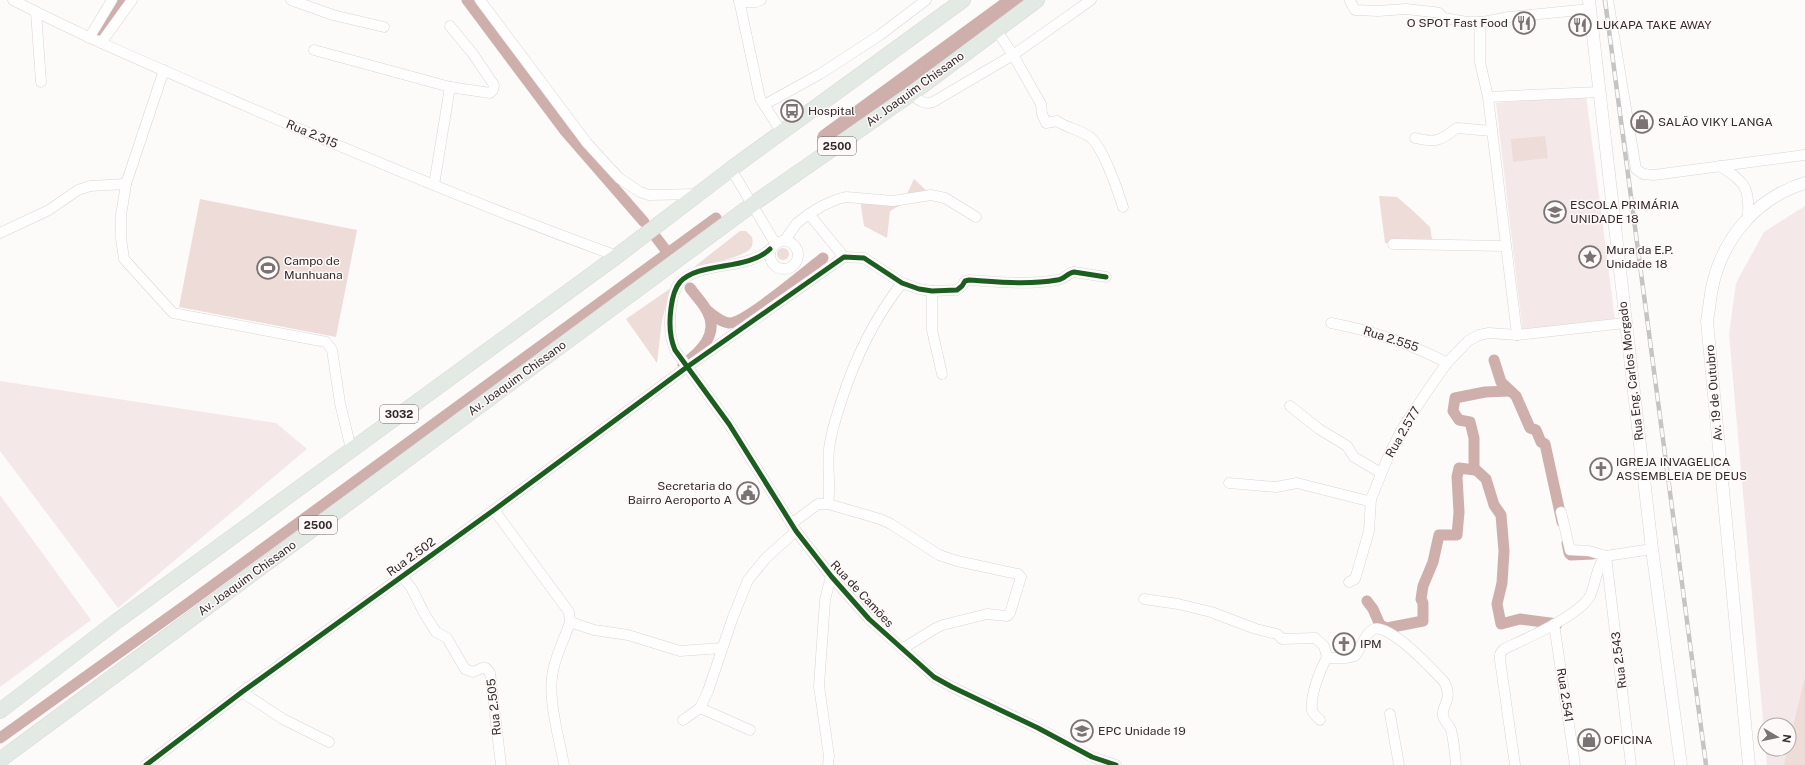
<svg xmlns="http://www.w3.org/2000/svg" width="1805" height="765" viewBox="0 0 1805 765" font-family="'Public Sans',sans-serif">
  <rect width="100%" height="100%" fill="#fdfafa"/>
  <!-- built -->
  <g fill="#f4e9e8">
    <path d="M 1586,95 L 1615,320 L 1523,334 L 1496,103 Z"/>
    <path d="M 1805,206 L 1805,765 L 1767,765 L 1765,749 L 1789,749 L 1789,725 L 1765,725 L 1765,743 L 1729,334 L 1736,283 L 1764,232 Z"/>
    <path d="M 0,381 L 276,423 L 307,449 L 118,608 L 0,451 Z"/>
    <path d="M 0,495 L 91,620 L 0,687 Z"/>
  </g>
  <!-- green -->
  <g fill="#eedcd9">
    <path d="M 1545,136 L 1548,158 L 1513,162 L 1511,139 Z"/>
    <path d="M 914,179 L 933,197 L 908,201 L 890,211 L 887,238 L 864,226 L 860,199 L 906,196 Z"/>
    <path d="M 1379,196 L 1397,197 L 1412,210 L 1430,227 L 1433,245 L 1385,243 Z"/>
    <path d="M 200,199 L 357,230 L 336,337 L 179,307 Z"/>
    <path d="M 740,231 L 746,231 L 752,237 C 753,242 753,246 750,249 C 739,259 708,263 694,267 Z"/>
    <circle cx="783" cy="254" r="6"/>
    <path d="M 671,288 L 662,320 L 657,363 L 626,319 Z"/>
    <path d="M 1805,677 L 1805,765 L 1784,765 L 1787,749 L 1789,749 L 1789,743 Z"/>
  </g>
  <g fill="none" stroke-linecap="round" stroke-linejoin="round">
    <!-- stream -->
    <path stroke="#ceafab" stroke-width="3" d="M 110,12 L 119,0"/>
    <!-- canal -->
    <g stroke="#ceafab" stroke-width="11">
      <path d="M 467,0 L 565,131 L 644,222"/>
      <path d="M 99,30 L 121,0"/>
      <path d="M 655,236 L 668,253"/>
      <path d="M 708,311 C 714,316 721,322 729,323 C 744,324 808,270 823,258"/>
      <path d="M 1494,360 L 1501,382 L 1516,396 L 1530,428 L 1536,430 L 1541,442 L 1545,444 L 1562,522"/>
      <path d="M 683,365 C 700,352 720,334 707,311 C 703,303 695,295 690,288"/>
      <path d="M 1510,391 L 1485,392 L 1455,398 L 1453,411 L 1459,420 L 1470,422 L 1474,438 L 1474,468 L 1486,479 L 1494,505 L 1501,515 L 1504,551 L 1502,583 L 1497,604 L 1501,624 L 1520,619 L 1557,624 L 1555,627"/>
      <path d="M 1567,543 L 1569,553 L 1571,555 L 1593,554"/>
      <path d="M 1367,601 L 1373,609 L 1380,625 L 1387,628 L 1423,621 L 1423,603 L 1421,599 L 1423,586 L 1433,562 L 1439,535 L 1457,535 L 1459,512 L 1457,477 L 1459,468 L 1475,470"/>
      <path d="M 0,738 L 183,607 L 716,218"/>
    </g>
    <!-- river -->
    <path stroke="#ceafab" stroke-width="18" d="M 826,138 L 1015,0"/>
    <!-- minor casing -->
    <g stroke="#dbd5d5" stroke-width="11">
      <g id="minor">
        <path d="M 13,0 C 84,37 158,68 232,100 C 359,155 487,209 617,256"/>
        <path d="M 291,0 L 333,15 L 384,27"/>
        <path d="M 480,0 L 587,143 L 619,178 L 640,192 L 649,195 L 698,194"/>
        <path d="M 739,0 L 760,98 L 782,133"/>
        <path d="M 1608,0 L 1636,169 L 1643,174 L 1654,175 L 1805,155"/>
        <path d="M 1350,1 L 1355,10 L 1378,11 L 1406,9 L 1433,12 L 1439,13 L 1444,18 L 1467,22 L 1483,22 L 1509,17 L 1590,9"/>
        <path d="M 739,2 L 756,2 L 761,0"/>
        <path d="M 36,12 L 41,82"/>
        <path d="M 1480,22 L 1480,62 L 1488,97 L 1517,335"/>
        <path d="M 996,29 L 1013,55 L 1041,104 L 1042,114 L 1046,123 L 1057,121 C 1067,128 1080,130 1090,137 C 1103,147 1118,191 1123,207"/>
        <path d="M 89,38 L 112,0"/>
        <path d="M 101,43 L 132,0"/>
        <path d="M 314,50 L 450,87 L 490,93 L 493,90 L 494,85 L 473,54 L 450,26"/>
        <path d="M 164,70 L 126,184 L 121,215 L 121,238 L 124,259 L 173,313 L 326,342 L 332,350 L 340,403 L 351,449"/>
        <path d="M 911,94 C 918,100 924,105 933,102 L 1013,55 L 1091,0"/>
        <path d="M 1488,97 L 1599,92"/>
        <path d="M 764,105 L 820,74 L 880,35 L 926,0"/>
        <path d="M 1415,138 C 1436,143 1440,141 1457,128 L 1492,131"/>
        <path d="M 1720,166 C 1744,182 1750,186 1748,216"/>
        <path d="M 731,169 L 775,243"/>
        <path d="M 434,185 L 450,87"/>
        <path d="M 809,214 L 822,206 L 838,199 L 846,197 L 893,201 L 931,195 L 945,198 L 976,217"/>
        <path d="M 0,233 L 49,210 L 78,190 L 90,186 L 126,184"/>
        <path d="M 785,240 L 797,223 L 809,214 L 844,257"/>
        <circle cx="784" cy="255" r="14"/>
        <path d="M 1393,244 L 1506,246"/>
        <path d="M 770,249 C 747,271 700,261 680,282 C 674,289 672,300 671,308 C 669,323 669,336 675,350 L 729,424 L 796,531 L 831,576 L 869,619 L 934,677 L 952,687 L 1038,728 L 1092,757 L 1116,765"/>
        <path d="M 932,291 L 932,330 L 942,374"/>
        <path d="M 1331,323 C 1373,331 1410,343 1447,363"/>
        <path d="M 1290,406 L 1319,429 L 1347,446 L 1354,457 L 1381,473"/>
        <path d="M 1229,483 L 1276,487 L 1297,483 L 1368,501 L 1371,499"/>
        <path d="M 828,504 C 831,486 827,467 829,449 C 831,433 836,417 841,402 C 855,358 873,320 902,283"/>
        <path d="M 494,510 L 569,612 L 570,622 C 565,638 556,654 553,671 C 547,698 559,737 564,765"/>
        <path d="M 1561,512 L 1570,550 L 1589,551 L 1606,556 L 1652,549"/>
        <path d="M 791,524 L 818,504 L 828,504 L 880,519 L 891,524 L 939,555 L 957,561 L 1018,574 L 1021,577 L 1010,613 L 1007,616 L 987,614 L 943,625 L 936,628 L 902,649"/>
        <path d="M 1606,556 L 1631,765"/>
        <path d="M 402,576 L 412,589 L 424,613 L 436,632 L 447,638 L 465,669 L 473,672 L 482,668 L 486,668 L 490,673 L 501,765"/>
        <path d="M 1349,582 L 1355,579 L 1356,576 L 1369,531 L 1371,499 L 1389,455 L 1402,429 L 1430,387 L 1447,363 L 1468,341 L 1479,335 L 1489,333 L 1517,335 L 1625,323"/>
        <path d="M 1144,599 L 1178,604 L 1211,612 L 1256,629 L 1277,634 L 1282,639 L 1315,638 L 1324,646 L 1327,657 L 1332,658 L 1345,658 L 1355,656 C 1362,648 1363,636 1372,630 C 1386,619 1435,672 1445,683 C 1453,701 1441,705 1443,716 C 1444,721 1449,725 1451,730 C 1454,741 1455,754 1456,765"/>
        <path d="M 570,622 L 594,630 L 628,635 L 680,651 L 722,648"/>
        <path d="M 1554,624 L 1575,765"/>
        <path d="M 242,692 L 283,719 L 329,742"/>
        <path d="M 700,708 L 750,730"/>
        <path d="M 1390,714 L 1399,765"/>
        <path d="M 683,720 L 700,708 L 708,691 L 733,617 L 748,580 L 766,558 L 796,531"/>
        <path d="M 1320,720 C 1317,717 1313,714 1312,710 C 1310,695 1320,670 1327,657"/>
        <path d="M 146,765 L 242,692 L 494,510 L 687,367 L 844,257 L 864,258 L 902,283 L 919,289 L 932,291 L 957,290 L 962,286 L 965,281 L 969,280 C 999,282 1028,285 1057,280 C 1064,280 1067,273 1074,272 L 1106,277"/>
        <path d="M 828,765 L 829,756 L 819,686 L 825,600 L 831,576"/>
        <path d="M 1515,765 L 1500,660 L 1500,654 L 1504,649 C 1525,639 1579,616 1590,596 C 1596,584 1596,566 1606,556"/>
      </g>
    </g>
    <!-- tertiary casing -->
    <g stroke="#dbd5d5" stroke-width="13">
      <g id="tertiary">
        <path d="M 1589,0 L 1652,549 L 1681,765"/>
        <path d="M 1749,765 L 1707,321 C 1709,310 1710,299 1712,288 C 1722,239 1756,198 1805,183"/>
      </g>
    </g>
    <!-- primary casing -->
    <g stroke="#d9d7d7" stroke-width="16">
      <g id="primary">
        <path d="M 0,711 L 117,621 L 617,256 L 731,169 L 963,0"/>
        <path d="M 0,760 L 753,204 L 911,94 L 1037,0"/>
      </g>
    </g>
    <!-- minor -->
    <use href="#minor" stroke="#fffefe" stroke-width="10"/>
    <!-- tertiary -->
    <use href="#tertiary" stroke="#fffefe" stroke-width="12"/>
    <!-- primary -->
    <use href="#primary" stroke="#e3eae4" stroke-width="15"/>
    <!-- rail casing -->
    <g stroke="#c5c4c4" stroke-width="4.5">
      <path id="rail" d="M 1605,0 L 1706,765"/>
    </g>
    <!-- rail -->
    <use href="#rail" stroke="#fef9f9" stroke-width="3" stroke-dasharray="9" stroke-linecap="butt"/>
    <!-- cycleway casing -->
    <g stroke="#fef9f9" stroke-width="8">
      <g id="cycleway">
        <path d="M 770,249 C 747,271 700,261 680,282 C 674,289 672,300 671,308 C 669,323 669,336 675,350 L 729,424 L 796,531 L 831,576 L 869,619 L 934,677 L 952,687 L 1038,728 L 1092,757 L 1116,765"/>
        <path d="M 146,765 L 242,692 L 494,510 L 687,367 L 844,257 L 864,258 L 902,283 L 919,289 L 932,291 L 957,290 L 962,286 L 965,281 L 969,280 C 999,282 1028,285 1057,280 C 1064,280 1067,273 1074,272 L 1106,277"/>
      </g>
    </g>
    <!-- cycleway -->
    <use href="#cycleway" stroke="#1b5e20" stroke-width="5"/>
  </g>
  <!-- icons -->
  <defs>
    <g id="restaurant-ring" transform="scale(1.15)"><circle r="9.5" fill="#fef9f9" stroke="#7a7373" stroke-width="1.5"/><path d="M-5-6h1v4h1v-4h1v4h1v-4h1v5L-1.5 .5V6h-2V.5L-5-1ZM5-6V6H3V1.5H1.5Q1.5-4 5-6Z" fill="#7a7373"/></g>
    <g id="bus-ring" transform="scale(1.15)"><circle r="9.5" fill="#fef9f9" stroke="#7a7373" stroke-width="1.5"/><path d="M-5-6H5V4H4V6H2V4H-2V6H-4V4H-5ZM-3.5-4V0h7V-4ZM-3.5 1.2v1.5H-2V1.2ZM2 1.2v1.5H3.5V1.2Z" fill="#7a7373"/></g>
    <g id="shop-ring" transform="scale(1.15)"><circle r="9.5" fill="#fef9f9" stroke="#7a7373" stroke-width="1.5"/><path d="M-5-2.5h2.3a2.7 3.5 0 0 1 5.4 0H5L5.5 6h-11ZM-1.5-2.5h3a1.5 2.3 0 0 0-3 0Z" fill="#7a7373"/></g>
    <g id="school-ring" transform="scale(1.15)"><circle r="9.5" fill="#fef9f9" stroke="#7a7373" stroke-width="1.5"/><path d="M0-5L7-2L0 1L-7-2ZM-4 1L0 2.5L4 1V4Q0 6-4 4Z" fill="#7a7373"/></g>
    <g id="sight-ring" transform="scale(1.15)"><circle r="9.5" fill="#fef9f9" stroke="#7a7373" stroke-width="1.5"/><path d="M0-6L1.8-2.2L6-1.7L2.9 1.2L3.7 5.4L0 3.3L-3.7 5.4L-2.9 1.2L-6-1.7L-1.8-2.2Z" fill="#7a7373"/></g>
    <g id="stadium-ring" transform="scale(1.15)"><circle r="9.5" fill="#fef9f9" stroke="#7a7373" stroke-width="1.5"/><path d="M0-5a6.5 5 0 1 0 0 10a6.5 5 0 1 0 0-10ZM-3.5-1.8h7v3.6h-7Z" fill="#7a7373"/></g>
    <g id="church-ring" transform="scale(1.15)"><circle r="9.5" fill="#fef9f9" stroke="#7a7373" stroke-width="1.5"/><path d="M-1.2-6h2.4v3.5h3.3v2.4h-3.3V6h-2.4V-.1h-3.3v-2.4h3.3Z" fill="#7a7373"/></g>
    <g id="civic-ring" transform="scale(1.15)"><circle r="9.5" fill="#fef9f9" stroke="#7a7373" stroke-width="1.5"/><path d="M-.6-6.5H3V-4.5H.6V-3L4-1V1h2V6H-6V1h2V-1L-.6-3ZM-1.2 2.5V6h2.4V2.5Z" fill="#7a7373"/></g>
  </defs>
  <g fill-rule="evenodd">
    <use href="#restaurant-ring" x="1524" y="23"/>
    <use href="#restaurant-ring" x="1580" y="25"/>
    <use href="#bus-ring" x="792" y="111"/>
    <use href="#shop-ring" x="1642" y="122"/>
    <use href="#school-ring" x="1555" y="212"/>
    <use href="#sight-ring" x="1590" y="257"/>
    <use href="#stadium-ring" x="268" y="268"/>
    <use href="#church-ring" x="1601" y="469"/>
    <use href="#civic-ring" x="748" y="493"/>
    <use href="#church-ring" x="1344" y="644"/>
    <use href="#school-ring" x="1082" y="731"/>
    <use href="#shop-ring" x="1589" y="740"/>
  </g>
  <g text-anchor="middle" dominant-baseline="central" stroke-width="3" stroke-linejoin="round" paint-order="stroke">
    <!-- shield labels -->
    <g fill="#fef9f9" stroke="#706968" stroke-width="1">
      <rect x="818" y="137" width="38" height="18" rx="3"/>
      <rect x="380" y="405" width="38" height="18" rx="3"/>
      <rect x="299" y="516" width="38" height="18" rx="3"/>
    </g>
    <g font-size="11" font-weight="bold" fill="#332b2a">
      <text x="837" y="146">2500</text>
      <text x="399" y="414">3032</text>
      <text x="318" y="525">2500</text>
    </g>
    <!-- poi labels -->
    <g font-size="12" fill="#332b2a" stroke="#fef9f9" text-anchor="start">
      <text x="1508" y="23" text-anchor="end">O SPOT Fast Food</text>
      <text x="1596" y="25">LUKAPA TAKE AWAY</text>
      <text x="808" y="111">Hospital</text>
      <text x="1658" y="122">SALÃO VIKY LANGA</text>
      <text x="1570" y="205">ESCOLA PRIMÁRIA<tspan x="1570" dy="14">UNIDADE 18</tspan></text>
      <text x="1606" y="250">Mura da E.P.<tspan x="1606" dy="14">Unidade 18</tspan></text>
      <text x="284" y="261">Campo de<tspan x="284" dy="14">Munhuana</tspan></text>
      <text x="1616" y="462">IGREJA INVAGELICA<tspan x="1616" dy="14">ASSEMBLEIA DE DEUS</tspan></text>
      <text x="732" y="486" text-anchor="end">Secretaria do<tspan x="732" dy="14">Bairro Aeroporto A</tspan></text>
      <text x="1360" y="644">IPM</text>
      <text x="1098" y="731">EPC Unidade 19</text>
      <text x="1604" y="740">OFICINA</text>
    </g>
    <!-- street labels -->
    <g font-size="12" fill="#332b2a" stroke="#fef9f9">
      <text transform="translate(915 89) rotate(-36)">Av. Joaquim Chissano</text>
      <text transform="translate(312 134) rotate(23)">Rua 2.315</text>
      <text transform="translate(1391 339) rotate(18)">Rua 2.555</text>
      <text transform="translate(1631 371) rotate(-97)">Rua Eng. Carlos Morgado</text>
      <text transform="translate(517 378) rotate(-36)">Av. Joaquim Chissano</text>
      <text transform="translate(1714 393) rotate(-95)">Av. 19 de Outubro</text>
      <text transform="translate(1403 432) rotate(-60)">Rua 2.577</text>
      <text transform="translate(411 557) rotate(-36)">Rua 2.502</text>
      <text transform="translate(247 578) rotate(-36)">Av. Joaquim Chissano</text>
      <text transform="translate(862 594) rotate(47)">Rua de Camões</text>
      <text transform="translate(1619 660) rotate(-97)">Rua 2.543</text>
      <text transform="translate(1565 695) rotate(81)">Rua 2.541</text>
      <text transform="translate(494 707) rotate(-96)">Rua 2.505</text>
    </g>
  </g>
  <!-- north arrow -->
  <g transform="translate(1777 737) rotate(99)"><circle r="19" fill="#fef9f9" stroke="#ada7a6"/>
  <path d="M0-3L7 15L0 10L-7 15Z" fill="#7a7373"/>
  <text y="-6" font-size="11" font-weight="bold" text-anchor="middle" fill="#332b2a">N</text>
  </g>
</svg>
